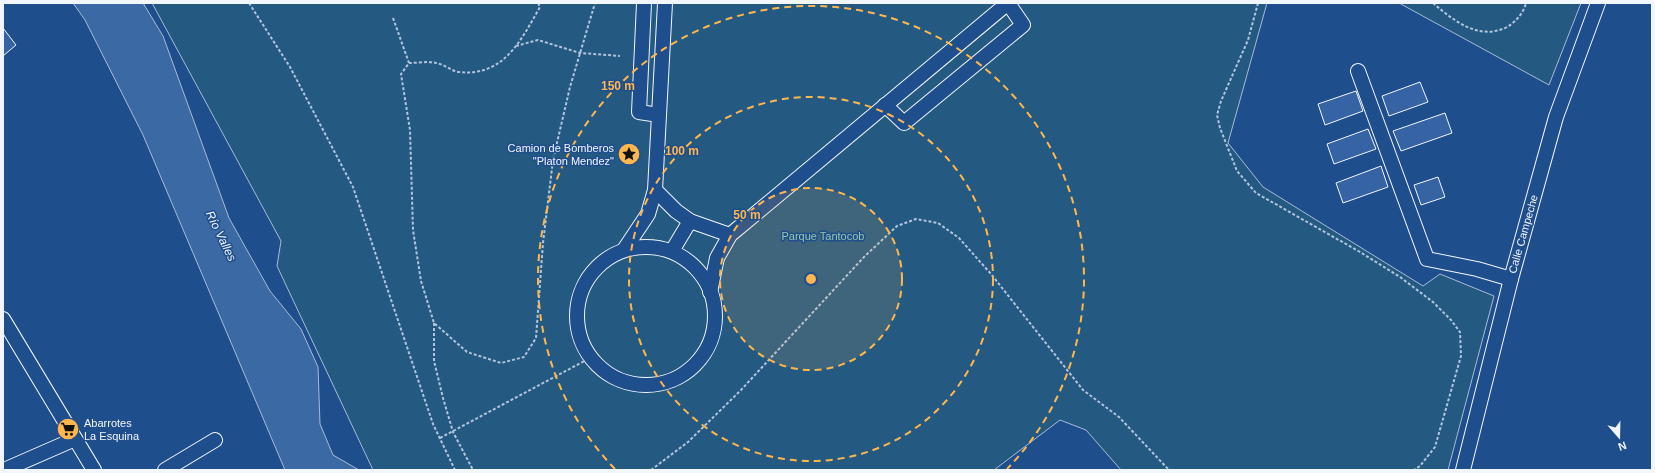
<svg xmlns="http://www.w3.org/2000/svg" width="1655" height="473" viewBox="0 0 1655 473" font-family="Helvetica,sans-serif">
  <rect width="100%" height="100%" fill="#1f4e8c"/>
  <!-- green -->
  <g fill="#245a82" stroke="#a8bbd7">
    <path d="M 152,3 L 1267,3 L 1228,143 L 1263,187 L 1423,286 L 1440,274 L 1494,296 L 1448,470 L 1121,470 L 1086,430 L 1060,420 L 994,470 L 373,470 L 277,266 L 281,241 Z"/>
    <path d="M 1399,3 L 1581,3 L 1549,85 Z"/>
  </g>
  <!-- water -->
  <path fill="#3b69a3" stroke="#a8bbd7" d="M 73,3 L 143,3 L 163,36 L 229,218 L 270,291 L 301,329 L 318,367 L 320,424 L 333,455 L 359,470 L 285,470 L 143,135 L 85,20 Z"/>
  <!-- building -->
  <g fill="#3563a3" stroke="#f2f6ff">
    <path d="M 3,28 L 16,45 L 3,56 Z"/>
    <path d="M 1420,82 L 1428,102 L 1389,116 L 1382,96 Z"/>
    <path d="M 1356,91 L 1363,111 L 1325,125 L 1318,104 Z"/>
    <path d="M 1445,113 L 1452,133 L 1401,151 L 1393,131 Z"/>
    <path d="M 1368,129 L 1376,149 L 1334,164 L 1327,144 Z"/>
    <path d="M 1381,166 L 1388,187 L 1343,203 L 1336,183 Z"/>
    <path d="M 1438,177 L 1445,197 L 1421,205 L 1414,185 Z"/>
  </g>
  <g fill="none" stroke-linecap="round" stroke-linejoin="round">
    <!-- minor casing -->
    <g stroke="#f2f6ff" stroke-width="16">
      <g id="minor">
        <path d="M 644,3 L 639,112 L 659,115"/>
        <path d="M 1358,71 L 1427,259 L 1477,269 L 1511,279"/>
        <path d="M 885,105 L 904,123 L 1023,25 L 1008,3"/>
        <path d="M 655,190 L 676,211 L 690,221 L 730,235"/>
        <circle cx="646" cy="316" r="69"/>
        <path d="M 624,250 L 648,214 L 655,190 L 665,3"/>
        <path d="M 672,251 L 690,221"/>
        <path d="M 710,292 L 717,258 L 730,235 L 1008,3"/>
        <path d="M 3,319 L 94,470"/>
        <path d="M 4,470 L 75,439"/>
        <path d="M 165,470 L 215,440"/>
        <path d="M 1463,470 L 1511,279 L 1556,117 L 1598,3"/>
      </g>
    </g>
    <!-- path -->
    <g stroke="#b3c4dc" stroke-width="2" stroke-dasharray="3 2" stroke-linecap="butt">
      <path d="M 249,3 L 290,67 L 353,187 L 433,424 L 455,470"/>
      <path d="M 538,3 L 540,7 C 521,40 504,77 459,72 C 451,71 444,64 436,63 C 428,61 417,63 409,63 L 401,74 L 410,130 L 413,230 L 421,281 L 434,323 L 467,352 L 501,363 L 524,357 L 536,338 L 543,243 L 553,160 L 570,87 L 595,3"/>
      <path d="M 1258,3 L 1248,40 L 1221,101 L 1217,115 L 1220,128 L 1237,171 L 1256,193 L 1360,252 L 1400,277 L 1433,302 L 1451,320 L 1460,332 L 1461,356 L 1435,447 L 1420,466 L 1414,470"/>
      <path d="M 1433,3 C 1454,21 1479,41 1507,27 C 1516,22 1524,12 1526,3"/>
      <path d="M 393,18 L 409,63"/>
      <path d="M 516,46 L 538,40 L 580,53 L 620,56"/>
      <path d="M 434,323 L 434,361 L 443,398 L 453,432 L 473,470"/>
      <path d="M 440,438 L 590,358"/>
      <path d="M 651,470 L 688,442 L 741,390 L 864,257 L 897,226 L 916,219 L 938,223 L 959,238 L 991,274 L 1083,390 L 1119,417 L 1169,470"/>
    </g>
    <!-- minor -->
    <use href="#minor" stroke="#1f4e8c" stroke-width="14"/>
  </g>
  <!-- distance rings -->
  <circle cx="811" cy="279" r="91" fill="#ffb74d" fill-opacity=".12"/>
  <g fill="none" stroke="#ffb74d" stroke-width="2" stroke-dasharray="7 5">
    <circle cx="811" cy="279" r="91"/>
    <circle cx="811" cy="279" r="182"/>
    <path d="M615 469A273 273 0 1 1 1007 469"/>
  </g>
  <!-- icons -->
  <defs>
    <g id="sight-disc" transform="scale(1.15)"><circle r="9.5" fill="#ffb74d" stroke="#1f4e8c"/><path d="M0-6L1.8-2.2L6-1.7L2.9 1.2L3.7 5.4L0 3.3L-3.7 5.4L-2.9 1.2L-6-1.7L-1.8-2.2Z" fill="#111"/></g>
    <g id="supermarket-disc" transform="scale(1.15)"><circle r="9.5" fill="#ffb74d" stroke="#1f4e8c"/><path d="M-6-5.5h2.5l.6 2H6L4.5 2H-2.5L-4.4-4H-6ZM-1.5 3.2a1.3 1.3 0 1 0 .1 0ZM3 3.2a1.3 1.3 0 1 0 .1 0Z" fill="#111"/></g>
  </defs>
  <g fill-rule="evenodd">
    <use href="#sight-disc" x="629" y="154"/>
    <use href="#supermarket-disc" x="68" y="429"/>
  </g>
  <g text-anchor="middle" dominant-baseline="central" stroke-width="3" stroke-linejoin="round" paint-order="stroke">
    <!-- poi labels -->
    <g font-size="11" fill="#f2f6ff" stroke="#1f4e8c" text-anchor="end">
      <text x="614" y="148">Camion de Bomberos<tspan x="614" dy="13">"Platon Mendez"</tspan></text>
      <text x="84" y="423" text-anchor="start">Abarrotes<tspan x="84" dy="13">La Esquina</tspan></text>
    </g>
    <!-- street labels -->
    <g font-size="11" fill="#f2f6ff" stroke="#1f4e8c">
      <text transform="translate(1523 234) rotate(-74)">Calle Campeche</text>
    </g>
    <!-- park labels -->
    <g font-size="11" fill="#97c8a6" stroke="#1f4e8c">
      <text x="823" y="236">Parque Tantocob</text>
    </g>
    <!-- water labels -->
    <g font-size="12" font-style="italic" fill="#f2f6ff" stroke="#1f4e8c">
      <text transform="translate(221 236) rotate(64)">Río Valles</text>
    </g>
  </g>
  <circle cx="811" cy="279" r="6" fill="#ffb74d" stroke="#1f4e8c" stroke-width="2"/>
  <g font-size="12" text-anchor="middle" font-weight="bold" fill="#ffb74d" stroke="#1f4e8c" stroke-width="3" stroke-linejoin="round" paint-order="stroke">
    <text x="618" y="90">150 m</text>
    <text x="682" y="155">100 m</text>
    <text x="747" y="219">50 m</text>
  </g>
  <!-- border -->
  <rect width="1655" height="473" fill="none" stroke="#f2f6ff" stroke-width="8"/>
  <!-- north arrow -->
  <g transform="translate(1619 437) rotate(160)" stroke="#1f4e8c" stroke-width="3" paint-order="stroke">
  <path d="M0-3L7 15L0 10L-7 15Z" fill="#f2f6ff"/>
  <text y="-6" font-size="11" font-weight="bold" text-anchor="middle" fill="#f2f6ff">N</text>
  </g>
</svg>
